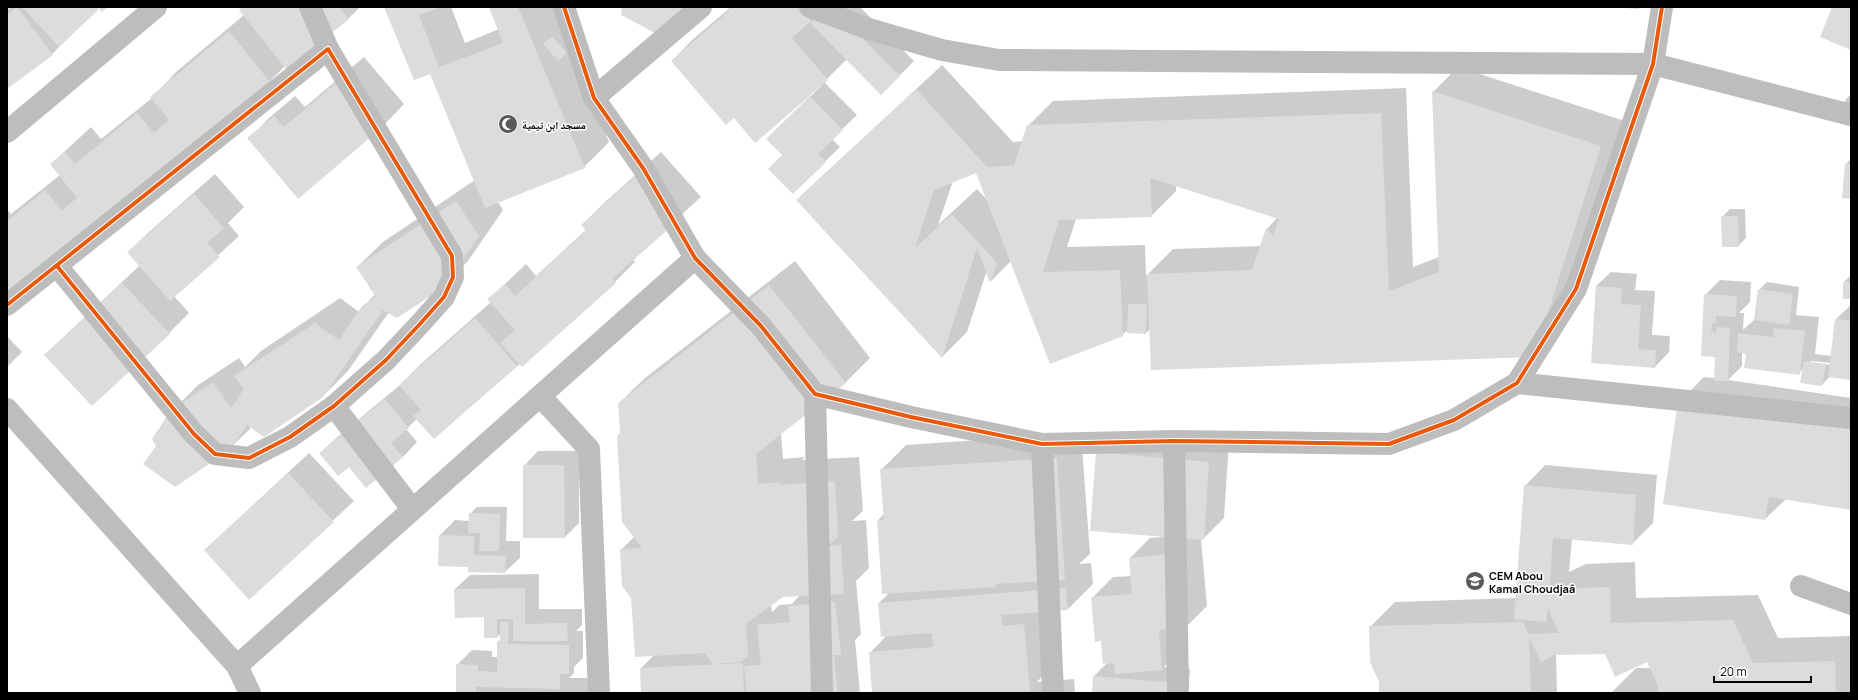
<svg xmlns="http://www.w3.org/2000/svg" width="1858" height="700" viewBox="0 0 1858 700" font-family="Manrope,'Noto Naskh Arabic',sans-serif">
  <rect width="100%" height="100%" fill="#fff"/>
  <!-- shadow -->
  <g fill="#0003" fill-rule="evenodd">
    <path d="M 11,7 L 106,7 L 99,7 L 52,54 L 7,88 L 7,10 Z"/>
    <path d="M 243,7 L 360,7 L 348,19 L 285,66 L 270,81 L 95,223 L 7,301 L 7,209 L 11,214 L 60,175 L 51,164 L 91,127 L 101,139 L 152,98 L 176,72 L 244,15 Z"/>
    <path d="M 385,7 L 451,7 L 465,43 L 499,29 L 490,7 L 553,7 L 609,142 L 584,167 L 498,202 L 503,210 L 468,261 L 443,287 L 389,312 L 348,371 L 322,397 L 252,427 L 229,449 L 157,446 L 172,411 L 198,385 L 239,358 L 245,367 L 261,351 L 340,298 L 359,312 L 375,294 L 357,267 L 383,242 L 475,180 L 430,73 Z"/>
    <path d="M 731,7 L 860,7 L 914,61 L 881,94 L 847,59 L 824,82 L 857,115 L 832,139 L 840,147 L 793,193 L 783,155 L 782,125 L 821,86 L 820,85 L 734,117 L 672,61 L 692,40 Z"/>
    <path d="M 364,57 L 404,104 L 384,125 L 249,139 L 269,118 L 295,96 L 305,107 Z"/>
    <path d="M 942,65 L 1013,142 L 1023,141 L 1028,126 L 1053,101 L 1406,88 L 1413,267 L 1439,257 L 1433,92 L 1458,67 L 1625,121 L 1558,330 L 1150,329 L 1146,333 L 1129,329 L 1122,335 L 1011,261 L 991,281 L 987,270 L 967,332 L 942,357 L 797,200 ZM 977,172 L 988,201 L 977,189 L 938,225 L 953,181 ZM 1176,185 L 1277,218 L 1267,229 L 1261,246 L 1173,249 L 1146,276 L 1145,245 L 1067,247 L 1076,219 L 1151,216 L 1176,191 Z"/>
    <path d="M 1851,94 L 1851,122 L 1839,117 L 1846,99 Z"/>
    <path d="M 661,152 L 701,197 L 633,259 L 635,262 L 615,282 L 434,438 L 417,419 L 406,429 L 417,442 L 403,457 L 366,487 L 349,466 L 320,454 L 335,439 L 400,385 L 421,364 L 491,302 L 489,299 L 526,264 L 536,276 L 586,230 L 582,225 L 602,205 Z"/>
    <path d="M 1851,159 L 1851,198 L 1846,164 Z"/>
    <path d="M 215,174 L 244,207 L 228,223 L 239,236 L 174,296 L 189,313 L 169,333 L 66,335 L 140,265 L 128,252 L 149,232 Z"/>
    <path d="M 1730,209 L 1745,209 L 1746,238 L 1738,246 L 1722,217 Z"/>
    <path d="M 795,261 L 870,358 L 845,383 L 781,433 L 783,459 L 805,457 L 802,460 L 859,457 L 863,511 L 852,521 L 866,520 L 869,568 L 856,581 L 861,634 L 855,640 L 860,693 L 642,693 L 641,668 L 654,655 L 632,597 L 621,550 L 634,537 L 619,403 L 645,378 ZM 800,595 L 792,604 L 779,605 L 772,612 L 771,605 L 783,596 Z"/>
    <path d="M 1611,272 L 1637,274 L 1635,290 L 1655,291 L 1652,335 L 1670,336 L 1669,352 L 1655,367 L 1592,362 L 1596,286 Z"/>
    <path d="M 1851,275 L 1851,298 L 1844,282 Z"/>
    <path d="M 1720,280 L 1751,282 L 1750,302 L 1739,313 L 1744,313 L 1743,330 L 1755,319 L 1759,290 L 1767,282 L 1799,287 L 1796,315 L 1819,317 L 1815,354 L 1831,356 L 1836,319 L 1851,305 L 1851,379 L 1830,376 L 1822,385 L 1803,369 L 1799,373 L 1742,352 L 1742,366 L 1728,380 L 1851,398 L 1851,509 L 1786,499 L 1765,519 L 1679,402 L 1704,377 L 1715,378 L 1716,356 L 1702,355 L 1705,295 ZM 1812,361 L 1831,363 L 1831,365 L 1810,362 Z"/>
    <path d="M 7,336 L 22,352 L 7,367 Z"/>
    <path d="M 1081,433 L 1090,554 L 1079,564 L 1091,563 L 1093,584 L 1068,609 L 1050,611 L 1054,664 L 1037,682 L 1074,679 L 1075,693 L 873,693 L 870,653 L 887,635 L 879,603 L 889,593 L 878,520 L 884,514 L 881,470 L 906,445 Z"/>
    <path d="M 1229,441 L 1224,518 L 1203,539 L 1201,539 L 1207,606 L 1186,627 L 1182,648 L 1164,667 L 1190,669 L 1188,693 L 1093,693 L 1094,676 L 1108,662 L 1092,598 L 1113,577 L 1132,576 L 1130,558 L 1150,538 L 1161,537 L 1097,452 Z"/>
    <path d="M 538,451 L 579,451 L 579,523 L 565,537 L 524,466 Z"/>
    <path d="M 309,453 L 354,501 L 249,599 L 205,550 Z"/>
    <path d="M 1545,465 L 1657,475 L 1653,523 L 1632,544 L 1572,539 L 1569,572 L 1586,564 L 1635,562 L 1636,598 L 1758,595 L 1778,638 L 1851,636 L 1851,693 L 1611,693 L 1636,668 L 1651,668 L 1647,661 L 1605,653 L 1556,654 L 1557,693 L 1380,693 L 1380,681 L 1370,627 L 1395,602 L 1516,598 L 1525,486 Z"/>
    <path d="M 477,507 L 507,507 L 506,541 L 520,541 L 520,558 L 505,572 L 469,571 L 469,566 L 439,565 L 440,535 L 455,520 L 470,521 L 470,514 Z"/>
    <path d="M 539,574 L 539,609 L 582,609 L 582,625 L 576,631 L 583,631 L 583,658 L 574,667 L 574,673 L 569,678 L 603,678 L 603,693 L 457,693 L 457,665 L 472,650 L 492,651 L 492,657 L 498,657 L 498,642 L 501,639 L 501,633 L 497,637 L 485,637 L 485,616 L 455,589 L 470,575 Z"/>
  </g>
  <!-- building -->
  <g fill="#dcdcdc">
    <path d="M 17,7 L 53,55 L 7,89 L 7,15 Z"/>
    <path d="M 22,7 L 95,7 L 98,10 L 59,47 Z"/>
    <path d="M 98,7 L 108,7 L 102,12 Z"/>
    <path d="M 242,7 L 343,7 L 340,9 L 349,19 L 286,69 L 239,10 Z"/>
    <path d="M 384,7 L 440,7 L 419,15 L 439,67 L 503,43 L 489,7 L 518,7 L 585,168 L 485,208 L 430,74 L 414,80 Z"/>
    <path d="M 622,7 L 693,7 L 674,43 L 621,15 Z"/>
    <path d="M 733,7 L 799,7 L 811,21 L 792,38 L 828,80 L 755,143 L 734,118 L 726,125 L 671,61 Z"/>
    <path d="M 826,7 L 831,7 L 900,76 L 881,95 L 810,23 Z"/>
    <path d="M 1625,7 L 1638,7 L 1639,9 L 1625,8 Z"/>
    <path d="M 1832,7 L 1851,7 L 1851,50 L 1820,37 Z"/>
    <path d="M 229,31 L 270,82 L 7,303 L 7,221 L 45,190 L 62,210 L 77,198 L 50,164 L 65,152 L 75,164 L 137,113 L 154,133 L 169,120 L 150,97 Z"/>
    <path d="M 552,36 L 567,53 L 558,61 L 543,44 Z"/>
    <path d="M 343,77 L 385,125 L 298,199 L 247,138 L 274,116 L 284,127 Z"/>
    <path d="M 916,89 L 987,167 L 1014,165 L 1027,125 L 1381,113 L 1389,291 L 1439,272 L 1432,91 L 1601,146 L 1534,357 L 1151,370 L 1147,274 L 1252,270 L 1266,228 L 1273,236 L 1279,219 L 1150,178 L 1152,217 L 1059,220 L 1043,272 L 1120,270 L 1123,336 L 1050,364 L 976,173 L 934,190 L 915,248 L 952,214 L 997,263 L 990,283 L 977,248 L 942,358 L 796,200 Z"/>
    <path d="M 810,96 L 843,130 L 818,154 L 826,162 L 793,194 L 768,169 L 782,155 L 766,139 Z"/>
    <path d="M 1845,163 L 1851,164 L 1851,199 L 1842,198 Z"/>
    <path d="M 640,172 L 681,218 L 612,279 L 616,283 L 522,367 L 500,343 L 515,330 L 487,299 L 505,284 L 515,296 L 586,231 L 581,225 Z"/>
    <path d="M 194,194 L 224,228 L 207,243 L 220,257 L 170,301 L 127,252 Z"/>
    <path d="M 456,201 L 479,236 L 443,288 L 397,318 L 383,310 L 323,397 L 264,437 L 247,425 L 230,450 L 175,487 L 143,464 L 156,446 L 152,439 L 171,410 L 213,382 L 231,408 L 244,389 L 234,376 L 315,323 L 339,340 L 362,306 L 376,297 L 356,267 Z"/>
    <path d="M 1721,216 L 1738,216 L 1739,247 L 1722,247 Z"/>
    <rect x="1843" y="282" width="8" height="17"/>
    <path d="M 122,283 L 170,334 L 92,406 L 44,355 Z"/>
    <path d="M 769,285 L 846,383 L 756,454 L 758,484 L 782,482 L 779,485 L 835,481 L 838,537 L 827,546 L 841,545 L 844,594 L 783,597 L 746,624 L 748,656 L 741,662 L 713,664 L 705,653 L 635,657 L 631,598 L 622,586 L 620,549 L 642,548 L 622,522 L 617,436 L 620,433 L 618,403 Z"/>
    <path d="M 1596,286 L 1622,288 L 1621,304 L 1641,305 L 1638,349 L 1656,350 L 1655,368 L 1591,363 Z"/>
    <path d="M 1758,289 L 1793,294 L 1789,325 L 1754,320 Z"/>
    <path d="M 1704,294 L 1737,296 L 1736,317 L 1716,316 L 1716,323 L 1712,323 L 1711,332 L 1716,333 L 1717,327 L 1730,328 L 1728,381 L 1714,381 L 1715,357 L 1701,356 Z"/>
    <path d="M 1128,304 L 1147,304 L 1146,334 L 1127,333 Z"/>
    <path d="M 475,318 L 517,366 L 434,439 L 413,416 L 421,410 L 399,385 Z"/>
    <path d="M 1835,319 L 1851,321 L 1851,380 L 1828,377 Z"/>
    <path d="M 1774,328 L 1805,331 L 1800,375 L 1744,368 L 1746,354 L 1737,352 L 1738,333 L 1773,337 Z"/>
    <path d="M 1804,361 L 1826,364 L 1822,386 L 1800,383 Z"/>
    <path d="M 385,399 L 409,428 L 391,443 L 403,457 L 366,488 L 349,467 L 338,476 L 319,453 Z"/>
    <path d="M 1678,401 L 1851,426 L 1851,510 L 1769,497 L 1765,520 L 1663,504 Z"/>
    <path d="M 1096,452 L 1209,462 L 1204,540 L 1090,531 Z"/>
    <path d="M 1057,458 L 1065,580 L 995,584 L 996,587 L 882,594 L 877,520 L 884,520 L 880,469 Z"/>
    <path d="M 523,465 L 564,465 L 565,538 L 523,538 Z"/>
    <path d="M 288,473 L 334,522 L 249,600 L 204,550 Z"/>
    <path d="M 1524,485 L 1636,495 L 1633,545 L 1553,538 L 1549,594 L 1560,589 L 1610,587 L 1611,623 L 1733,620 L 1753,663 L 1835,661 L 1836,693 L 1658,693 L 1658,686 L 1647,662 L 1615,677 L 1605,654 L 1554,655 L 1541,662 L 1529,637 L 1531,693 L 1379,693 L 1379,682 L 1370,662 L 1369,626 L 1523,622 L 1528,634 L 1559,633 L 1548,608 L 1546,622 L 1514,619 Z"/>
    <path d="M 469,513 L 500,514 L 499,551 L 479,551 L 480,533 L 468,533 Z"/>
    <path d="M 439,535 L 474,536 L 474,555 L 506,556 L 505,573 L 468,572 L 468,567 L 438,566 Z"/>
    <path d="M 1180,553 L 1187,628 L 1159,630 L 1162,670 L 1115,674 L 1114,663 L 1103,664 L 1101,641 L 1095,642 L 1091,597 L 1132,594 L 1129,558 Z"/>
    <path d="M 525,588 L 525,624 L 567,623 L 568,641 L 513,641 L 513,619 L 497,619 L 497,638 L 484,638 L 484,617 L 455,618 L 454,589 Z"/>
    <path d="M 1066,588 L 1068,610 L 1001,615 L 1003,626 L 1024,624 L 1030,691 L 998,693 L 872,693 L 869,652 L 933,647 L 932,633 L 881,637 L 878,603 Z"/>
    <path d="M 835,602 L 841,655 L 834,655 L 838,693 L 747,693 L 744,666 L 761,665 L 757,625 L 790,622 L 788,606 Z"/>
    <path d="M 500,622 L 509,622 L 508,644 L 569,645 L 569,674 L 560,674 L 560,689 L 476,687 L 476,693 L 456,693 L 456,664 L 478,665 L 478,671 L 497,672 L 497,641 L 500,642 Z"/>
    <path d="M 743,663 L 744,693 L 641,693 L 640,668 Z"/>
    <path d="M 1093,676 L 1176,683 L 1175,693 L 1092,693 Z"/>
  </g>
  <g fill="none" stroke-linecap="round" stroke-linejoin="round">
    <!-- minor -->
    <g stroke="#bdbdbd" stroke-width="22">
      <path d="M 310,7 L 328,49"/>
      <path d="M 564,7 L 594,98 L 643,168 L 695,258 L 761,326 L 815,394 L 911,417 L 1042,444 L 1174,441 L 1389,444 L 1454,420 L 1517,383 L 1576,289 L 1653,64 L 1662,7"/>
      <path d="M 810,7 L 869,29 L 942,50 L 999,60 L 1653,64 L 1851,115"/>
      <path d="M 594,98 L 701,7"/>
      <path d="M 7,132 L 156,7"/>
      <path d="M 7,305 L 328,49 L 452,256 L 453,277 L 444,297 L 419,325 L 386,360 L 334,406 L 290,437 L 249,458 L 215,454 L 194,434 L 57,266"/>
      <path d="M 1517,383 L 1851,418"/>
      <path d="M 815,394 L 822,693"/>
      <path d="M 540,396 L 589,449 L 599,693"/>
      <path d="M 334,406 L 412,509"/>
      <path d="M 7,409 L 237,666 L 250,693"/>
      <path d="M 1174,441 L 1178,693"/>
      <path d="M 1042,444 L 1053,693"/>
      <path d="M 1801,586 L 1851,604"/>
      <path d="M 237,666 L 695,258"/>
    </g>
    <!-- cycleway casing -->
    <g stroke="#fff" stroke-width="6">
      <g id="cycleway">
        <path d="M 564,7 L 594,98 L 643,168 L 695,258 L 761,326 L 815,394 L 911,417 L 1042,444 L 1174,441 L 1389,444 L 1454,420 L 1517,383 L 1576,289 L 1653,64 L 1662,7"/>
        <path d="M 7,305 L 328,49 L 452,256 L 453,277 L 444,297 L 419,325 L 386,360 L 334,406 L 290,437 L 249,458 L 215,454 L 194,434 L 57,266"/>
      </g>
    </g>
    <!-- cycleway -->
    <use href="#cycleway" stroke="#e8590c" stroke-width="4"/>
  </g>
  <!-- icons -->
  <defs>
    <g id="mosque-disc" transform="scale(1)"><circle r="9.5" fill="#595959" stroke="#fff"/><path d="M3.5-4.9A6 6 0 1 0 3.5 4.9A5 5 0 1 1 3.5-4.9Z" fill="#fff"/></g>
    <g id="school-disc" transform="scale(1)"><circle r="9.5" fill="#595959" stroke="#fff"/><path d="M0-5L7-2L0 1L-7-2ZM-4 1L0 2.5L4 1V4Q0 6-4 4Z" fill="#fff"/></g>
  </defs>
  <g fill-rule="evenodd">
    <use href="#mosque-disc" x="508" y="124"/>
    <use href="#school-disc" x="1475" y="581"/>
  </g>
  <g text-anchor="middle" dominant-baseline="central" stroke-width="3" stroke-linejoin="round" paint-order="stroke">
    <!-- poi labels -->
    <g font-size="11" font-weight="bold" fill="#000" stroke="#fff" text-anchor="start">
      <text x="522" y="124">مسجد ابن تيمية</text>
      <text x="1489" y="575">CEM Abou<tspan x="1489" dy="13">Kamal Choudjaâ</tspan></text>
    </g>
  </g>
  <!-- border -->
  <rect width="1858" height="700" fill="none" stroke="#000000" stroke-width="16"/>
  <!-- scale -->
  <path d="M1714 676v6h97v-6" fill="none" stroke="#000000" stroke-width="2"/>
  <text x="1720" y="676" font-size="12" fill="#000000" stroke="#ffffff" stroke-width="3" paint-order="stroke">20 m</text>
</svg>
